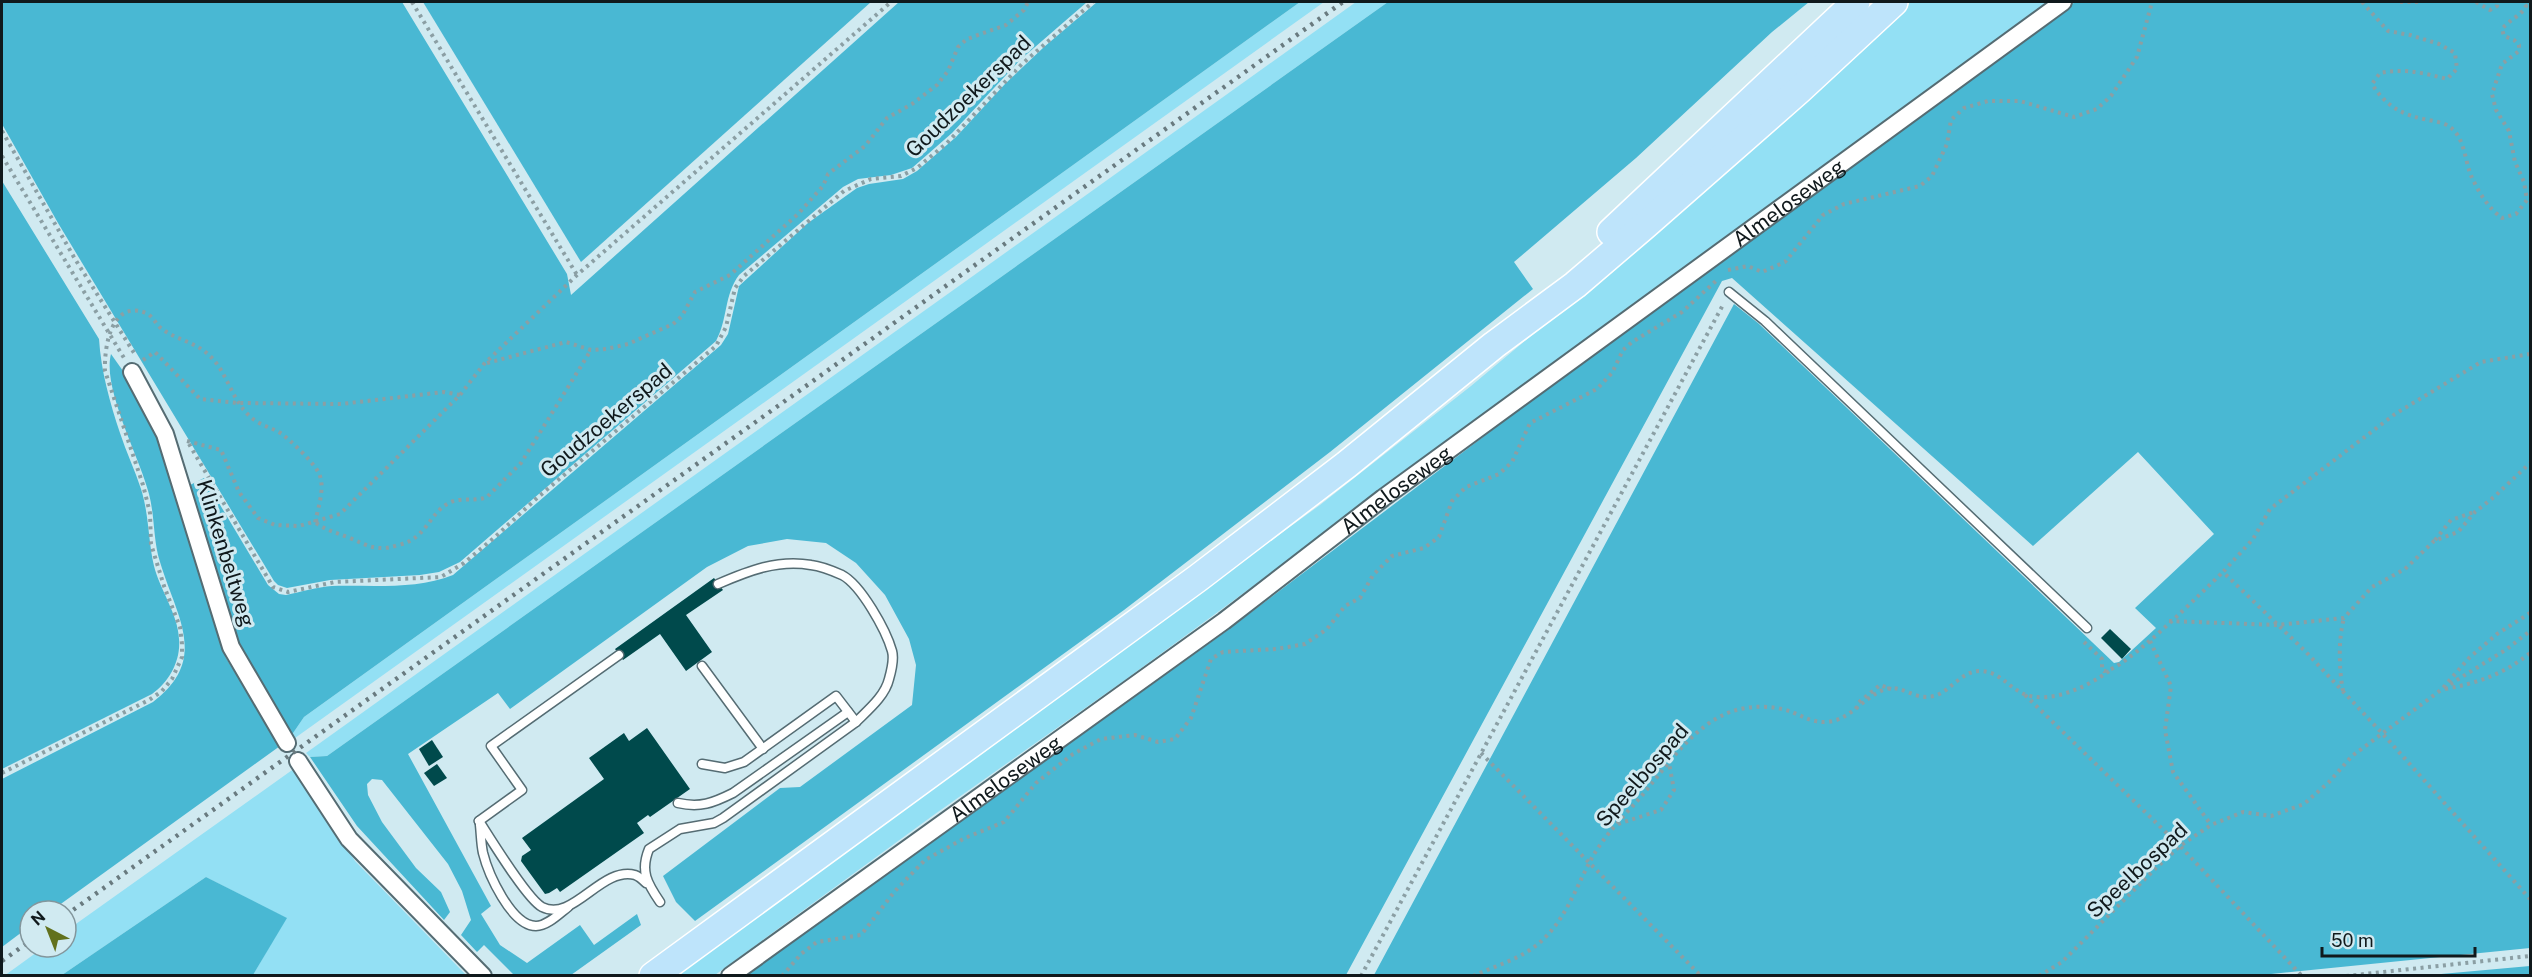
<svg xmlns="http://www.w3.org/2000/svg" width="2532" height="977" viewBox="0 0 2532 977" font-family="'Public Sans',sans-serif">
  <rect width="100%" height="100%" fill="#d0eaf1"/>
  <!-- green -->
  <g fill="#93e0f4">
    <path d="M 1300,2 L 1324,2 L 295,738 L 291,736 L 304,717 Z"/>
    <path d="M 1356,2 L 1388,2 L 327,756 L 310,757 L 306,753 Z"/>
    <path d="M 1908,2 L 2051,2 L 1125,680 L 935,814 L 715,975 L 669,976 L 1320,505 L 1471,386 L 1720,178 Z"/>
    <path d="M 295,768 L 355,861 L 466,975 L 253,975 L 286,918 L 206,877 L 62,975 L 4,976 L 44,947 L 66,947 L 66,931 Z"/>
  </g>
  <!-- forest -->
  <g fill="#49b8d3">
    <path d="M 2,2 L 402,2 L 567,274 L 571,295 L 899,2 L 1087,2 L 1020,60 L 952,133 L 912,168 L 891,175 L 858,179 L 843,187 L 739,275 C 724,295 728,319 716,341 L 460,562 L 439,572 L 420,575 L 330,580 L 287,588 L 278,585 L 274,581 L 58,223 L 2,124 Z"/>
    <path d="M 423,2 L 871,2 L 581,262 Z"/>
    <path d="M 1097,2 L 1300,2 L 304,717 L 291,736 L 239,646 L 190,485 L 204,478 L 268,585 L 279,594 L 286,595 C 301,592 317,587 332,586 C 371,585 416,590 453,575 L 721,345 L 728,334 L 739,286 L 808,223 L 857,188 L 869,184 L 903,179 L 917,171 L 956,137 L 1005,84 L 1044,47 Z"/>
    <path d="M 1388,2 L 1809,2 L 1772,32 L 1636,158 L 1514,262 L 1533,289 L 1330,452 L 1124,610 L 695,921 L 676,902 L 663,876 L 780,788 L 800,787 L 912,705 L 916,665 L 909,639 L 885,595 L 856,563 L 826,543 L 787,539 L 748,546 L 707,567 L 510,709 L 498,693 L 408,754 L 491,906 L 481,914 L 500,945 L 527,963 L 580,925 L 594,945 L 637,914 L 641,925 L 571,975 L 514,975 L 484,945 L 477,952 L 461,935 L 471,920 L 462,891 L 448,864 L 382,780 L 372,779 L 367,784 L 368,795 L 382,822 L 416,868 L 441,892 L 450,912 L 444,920 L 357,826 L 310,757 L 327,756 Z"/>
    <path d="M 2075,2 L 2530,2 L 2530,948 L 2252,976 L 1374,975 L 1734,304 L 1758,323 L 2114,663 L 2119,662 L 2156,628 L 2135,608 L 2214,534 L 2138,452 L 2033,546 L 1732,278 L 1722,281 L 1346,975 L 740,976 L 974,812 L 1225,632 L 1745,239 Z"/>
    <path d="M 2,181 L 99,339 C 101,371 110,403 120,433 C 126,452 135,470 141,489 C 149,514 148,540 154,566 C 160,590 178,614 179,639 C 181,661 169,682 152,694 L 2,769 Z"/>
    <path d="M 111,354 L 128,378 L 158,435 L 226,658 L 280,746 L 51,911 L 30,911 L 30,926 L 2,947 L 2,779 L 153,702 C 210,659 176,616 160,562 C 153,540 155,517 149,494 C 140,458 102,389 111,354 Z"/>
    <path d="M 206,877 L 287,918 L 253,975 L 62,975 Z"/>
    <path d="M 2530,966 L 2530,975 L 2430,975 Z"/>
  </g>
  <!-- building -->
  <g fill="#004a4c">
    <path d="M 714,578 L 723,590 L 686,615 L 712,652 L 686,671 L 660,634 L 623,660 L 615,649 Z"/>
    <path d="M 2110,629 L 2131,649 L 2122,659 L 2101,638 Z"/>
    <path d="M 647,728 L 690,789 L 650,817 L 648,815 L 637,823 L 644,833 L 560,892 L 557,888 L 549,893 L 545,894 L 521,861 L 522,856 L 531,850 L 522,838 L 604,779 L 589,758 L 624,733 L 629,741 Z"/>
    <path d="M 432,740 L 443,757 L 429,766 L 419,749 Z"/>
    <path d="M 437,764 L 447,778 L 434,786 L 424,773 Z"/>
  </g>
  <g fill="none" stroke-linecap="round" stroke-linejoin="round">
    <!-- service casing -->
    <g stroke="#556c73" stroke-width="11">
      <g id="service">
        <path d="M 1729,292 L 1765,321 L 2087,628"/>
        <path d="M 702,666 L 763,749"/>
        <path d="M 702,764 L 725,768 L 744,762 L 836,696 L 856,722"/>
        <path d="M 678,803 C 700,808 713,803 733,793 L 848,712"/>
        <path d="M 479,821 L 522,790 L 491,746 L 619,655"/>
        <path d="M 479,821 C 490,838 527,899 542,907 C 573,923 601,866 635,875 C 638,876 643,880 646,883"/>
        <path d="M 480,825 C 481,834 481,844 483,853 C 488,873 511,926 536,926 C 547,926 559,914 568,907"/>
        <path d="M 660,902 C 647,883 640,871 649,849 L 680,829 L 714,823 L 723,818 L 856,722 C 868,710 885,696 889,679 C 891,672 894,658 892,651 C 886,630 861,585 842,575 C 833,571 820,566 811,565 C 778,559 748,571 718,584"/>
      </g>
    </g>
    <!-- minor casing -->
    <g stroke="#556c73" stroke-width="20">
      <g id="minor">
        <path d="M 132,372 L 165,434 L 231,647 L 287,743"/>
        <path d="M 298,761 L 349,839 L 483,976"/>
        <path id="s1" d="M 730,976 L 1224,621 L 1383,498 L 2063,2"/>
      </g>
    </g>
    <!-- primary casing -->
    <g stroke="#fff" stroke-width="30">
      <g id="primary">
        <path d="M 1611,232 L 1856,2"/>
        <path d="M 653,976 L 1198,578 L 1346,465 L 1494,345 L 1575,285 L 1644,226 L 1799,90 L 1894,2"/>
      </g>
    </g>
    <!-- path -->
    <g stroke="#8b9fa4" stroke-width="4" stroke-dasharray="3 4.5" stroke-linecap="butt">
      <path d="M 412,2 L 577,275"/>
      <path d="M 2362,2 L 2388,31 L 2410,35 L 2439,44 L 2455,53 L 2457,69 L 2447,79 C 2424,73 2403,68 2380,73 L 2372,84 C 2386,107 2403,115 2428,120 C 2434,121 2445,123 2450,127 C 2464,137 2465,159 2470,173 C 2477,190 2488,208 2502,218 L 2516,214 L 2527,200 L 2524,182 L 2515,162 L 2509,131 L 2496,110 L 2492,94 L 2502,64 L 2519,51 L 2519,45 L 2514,40 L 2504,36 L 2502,29 C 2509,20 2521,16 2526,6 L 2522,2"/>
      <path d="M 2400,2 L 2418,2"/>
      <path d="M 2476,2 L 2490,10 L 2497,6 L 2497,2"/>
      <path d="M 2,131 L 75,259 L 136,356"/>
      <path d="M 2,156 L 124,358"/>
      <path d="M 1728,270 L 1748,266 L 1762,272 L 1785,262 L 1823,215 L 1844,204 L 1920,186 L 1932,176 L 1947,144 L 1951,120 L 1964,108 L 1988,101 L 2020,101 L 2074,117 L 2097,109 L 2111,96 L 2137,57 L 2152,2"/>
      <path d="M 2530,354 L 2481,362 L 2395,414 L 2270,509 L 2253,539 L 2223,572 L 2305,651 L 2382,733 L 2530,899"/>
      <path d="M 143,360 L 155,352 L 200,399 L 238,403 L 341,404 L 444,392 L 460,395"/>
      <path d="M 487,363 L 566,342 L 591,350 L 606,349 L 628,344 L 673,324 L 682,316 L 695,292 L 730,275 L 798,214 L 823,186 L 828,174 L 865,146 L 887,118 L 912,104 L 937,85 L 948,71 L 958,47 L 967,39 L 1006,25 L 1024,10 L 1028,2"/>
      <path d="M 187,441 L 221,450 L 239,492 L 258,518 L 275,525 L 299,526 L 340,514 L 460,395 L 484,364 L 577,275 L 891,2"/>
      <path d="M 189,444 L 273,587 L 288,592 L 335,582 L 441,577 L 464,563 L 495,537 L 537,498 L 716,346 L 726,327 L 735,288 L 744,276 L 844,191 L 871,179 L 901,176 L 917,168 L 947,143 L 1022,64 L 1093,2"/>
      <path d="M 316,523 C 327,531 338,533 350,538 C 368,546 378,552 398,545 C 406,543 412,541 418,535 C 430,525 435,509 451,502 C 462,497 476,502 487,497 L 521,463 L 591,350"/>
      <path d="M 2435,540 L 2451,520 L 2474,512"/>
      <path d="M 2169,621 L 2277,625 L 2344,618 L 2372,587 L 2405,569 L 2434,541 L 2458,532 L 2475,512 L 2494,497 L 2530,463"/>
      <path d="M 2150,641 L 2171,686 L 2165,730 L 2173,772 L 2211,825"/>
      <path d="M 2084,642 L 2102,659 L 2102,669 L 2104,671 C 2124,671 2204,590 2223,572"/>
      <path d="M 2444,688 L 2507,649 L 2530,631"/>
      <path d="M 2445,689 C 2478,683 2504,674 2530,653"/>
      <path d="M 2343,691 C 2339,669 2338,640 2344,618"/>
      <path d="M 2025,695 L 2180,846 L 2302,976"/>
      <path d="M 1856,709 L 1858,703 L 1880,685 L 1891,689"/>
      <path d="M 1481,753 L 1701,976"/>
      <path d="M 2,773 L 149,700 L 162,691 L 172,679 L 182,657 L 182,644 L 180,627 L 164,586 L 151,544 L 150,513 L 143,485 L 105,371 C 104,348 111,299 146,313 C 153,316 156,325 162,329 C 177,340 196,342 210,356 C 228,373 232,403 253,419 C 262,426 273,428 282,434 C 291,441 311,460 317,470 C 327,484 318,507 315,523"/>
      <path d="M 1618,824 L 1661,810 L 1674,790 L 1669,763"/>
      <path d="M 782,976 L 801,954 L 817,942 L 861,935 L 895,891 L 925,860 L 965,838 L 1004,822 L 1036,783 L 1073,754 L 1101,739 L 1135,735 L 1158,742 L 1175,739 L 1191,718 L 1211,659 L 1223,652 L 1276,649 L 1305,644 L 1327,629 L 1345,606 L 1360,598 L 1373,575 L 1392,556 L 1424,548 L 1439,537 L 1452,501 L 1466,487 L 1499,474 L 1512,462 L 1530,423 L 1597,389 L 1612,373 L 1623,350 L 1632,342 L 1682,312 L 1718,279"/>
      <path d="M 1361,976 L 1724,303"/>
      <path d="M 1473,976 C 1495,966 1520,959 1538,944 C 1566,921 1576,886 1593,856 C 1605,835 1623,817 1639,799 C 1665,769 1691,727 1730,712 C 1749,705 1774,705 1792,712 C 1804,717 1814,723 1827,722 C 1851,720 1864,696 1886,689 C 1902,684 1914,701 1934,696 C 1950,692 1962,670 1981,671 C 2000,672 2008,687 2024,694 C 2049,705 2089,686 2109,671"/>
      <path d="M 2039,976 L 2062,962 L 2155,869 L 2180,846 L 2211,825 L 2243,812 L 2271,816 L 2304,804 L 2329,782 L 2352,756 L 2441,690 L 2469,658 L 2497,634 L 2530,613"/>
      <path d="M 2346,976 L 2530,956"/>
    </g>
    <!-- service -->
    <use href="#service" stroke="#fff" stroke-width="8"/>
    <!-- minor -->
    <use href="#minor" stroke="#fff" stroke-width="16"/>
    <!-- primary -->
    <use href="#primary" stroke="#bee4fb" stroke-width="27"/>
    <!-- rail -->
    <g stroke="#697a7f" stroke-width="4.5" stroke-dasharray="3 6" stroke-linecap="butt">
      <path d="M 66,915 L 1343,2"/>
      <path d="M 2,961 L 30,941"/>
    </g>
  </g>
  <g text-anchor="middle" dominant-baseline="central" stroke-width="6" stroke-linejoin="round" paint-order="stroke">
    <!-- street labels -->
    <g font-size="21" fill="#10191c" stroke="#d0eaf1">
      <text transform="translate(968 96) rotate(-44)">Goudzoekerspad</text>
      <text stroke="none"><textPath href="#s1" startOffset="1311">Almeloseweg</textPath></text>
      <text transform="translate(606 420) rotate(-40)">Goudzoekerspad</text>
      <text stroke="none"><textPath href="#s1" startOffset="825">Almeloseweg</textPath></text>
      <text transform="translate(226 553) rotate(73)">Klinkenbeltweg</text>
      <text transform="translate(1642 775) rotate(-49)">Speelbospad</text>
      <text stroke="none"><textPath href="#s1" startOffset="339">Almeloseweg</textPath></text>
      <text transform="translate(2137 870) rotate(-43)">Speelbospad</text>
    </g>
  </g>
  <!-- border -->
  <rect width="2532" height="977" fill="none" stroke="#10191c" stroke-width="6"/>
  <!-- north arrow -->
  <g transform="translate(48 929) rotate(318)"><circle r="28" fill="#d0eaf1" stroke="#83969c" stroke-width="1.5"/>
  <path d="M0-4.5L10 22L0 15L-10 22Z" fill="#62711d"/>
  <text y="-9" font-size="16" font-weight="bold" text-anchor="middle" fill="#10191c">N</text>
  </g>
  <!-- scale -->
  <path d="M2322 947v9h153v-9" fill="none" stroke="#10191c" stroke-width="3"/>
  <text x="2331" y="947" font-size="18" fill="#10191c" stroke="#d0eaf1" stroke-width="4.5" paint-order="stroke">50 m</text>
</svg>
